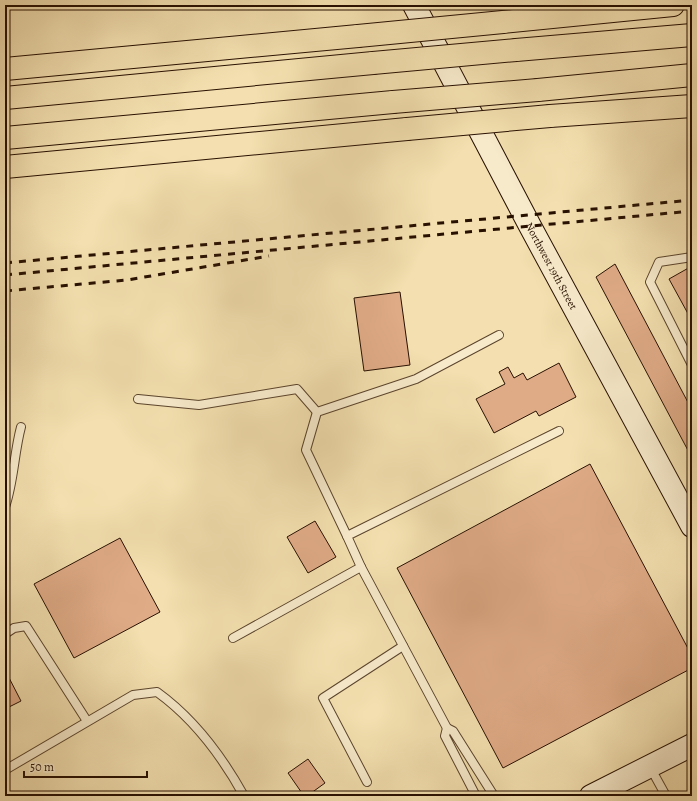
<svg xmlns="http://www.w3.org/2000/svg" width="697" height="801" viewBox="0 0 697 801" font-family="Alegreya,serif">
  <rect width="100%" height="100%" fill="#f3dfaf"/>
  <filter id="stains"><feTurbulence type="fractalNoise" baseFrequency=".005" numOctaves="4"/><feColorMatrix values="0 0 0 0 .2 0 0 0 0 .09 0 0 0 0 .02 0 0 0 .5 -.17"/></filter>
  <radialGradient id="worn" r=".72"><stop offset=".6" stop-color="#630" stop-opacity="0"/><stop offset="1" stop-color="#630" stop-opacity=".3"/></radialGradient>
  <!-- building -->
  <g fill="#dfab87" stroke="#281001">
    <path d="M 615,264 L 692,410 L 692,458 L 596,277 Z"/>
    <path d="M 692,266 L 692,321 L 669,279 Z"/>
    <path d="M 400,292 L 410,365 L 364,371 L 354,298 Z"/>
    <path d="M 559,363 L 576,397 L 539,416 L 536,411 L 494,433 L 476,399 L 505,384 L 499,372 L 508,367 L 514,378 L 523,373 L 527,380 Z"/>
    <path d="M 590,464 L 692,656 L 692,668 L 503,768 L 397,568 Z"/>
    <path d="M 315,521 L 336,557 L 308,573 L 287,537 Z"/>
    <path d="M 120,538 L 160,612 L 74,658 L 34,584 Z"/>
    <path d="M 5,670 L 21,701 L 5,709 Z"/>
    <path d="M 308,759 L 325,783 L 307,796 L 304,796 L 288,773 Z"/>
  </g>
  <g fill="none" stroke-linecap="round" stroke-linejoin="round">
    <!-- lane casing -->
    <g stroke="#5b442c" stroke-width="10">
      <g id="lane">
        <path d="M 692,257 L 659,262 L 650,282 L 692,365"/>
        <path d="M 138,399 L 199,405 L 297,389 L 317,412"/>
        <path d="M 5,507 C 14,481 14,453 21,427"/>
        <path d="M 347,536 L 306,450 L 317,412 L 416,379 L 499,335"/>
        <path d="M 361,567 L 347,536 L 559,431"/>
        <path d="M 5,634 L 14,628 L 26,626 L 87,721"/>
        <path d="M 233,638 L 361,567 L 447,728"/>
        <path d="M 650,767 L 666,796"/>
        <path d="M 5,770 L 133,695 L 157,692 C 193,718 223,758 244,796"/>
        <path d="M 367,782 L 323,698 L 403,646"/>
        <path d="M 476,796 L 445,736 L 447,728 L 453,731 L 494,796"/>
      </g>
    </g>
    <!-- secondary casing -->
    <g stroke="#281001" stroke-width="24">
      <g id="secondary">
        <path id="s1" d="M 414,5 L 530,226 L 692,526"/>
        <path d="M 591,796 L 692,745"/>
      </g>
    </g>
    <!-- highway casing -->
    <g stroke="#281001" stroke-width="24">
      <g id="highway">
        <path d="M 503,22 L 673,5"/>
        <path d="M 516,50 L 692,35"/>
        <path d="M 5,69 L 358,36"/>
        <path d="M 538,90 L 692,75"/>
        <path d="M 5,98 L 373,63"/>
        <path d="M 550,116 L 692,106"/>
        <path d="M 5,138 L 393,102"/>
        <path d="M 5,167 L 407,129"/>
      </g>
    </g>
    <!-- lane -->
    <use href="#lane" stroke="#f7eacb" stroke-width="8"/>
    <!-- secondary -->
    <use href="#secondary" stroke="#f7eacb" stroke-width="22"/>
    <!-- highway -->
    <use href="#highway" stroke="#f3dfaf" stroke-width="22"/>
    <!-- rail -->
    <g stroke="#281001" stroke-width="3" stroke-dasharray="7 7" stroke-linecap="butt">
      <path d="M 5,263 L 692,200"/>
      <path d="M 5,275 L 692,211"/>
      <path d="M 5,291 L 127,280 L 269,256"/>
    </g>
    <!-- highway-bridge casing -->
    <g stroke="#281001" stroke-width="24" stroke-linecap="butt">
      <g id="highway-bridge">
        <path d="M 358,36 L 503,22"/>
        <path d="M 373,63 L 516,50"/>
        <path d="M 393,102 L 538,90"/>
        <path d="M 407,129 L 550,116"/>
      </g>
    </g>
    <!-- highway-bridge -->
    <use href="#highway-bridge" stroke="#f3dfaf" stroke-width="22"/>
  </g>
  <g text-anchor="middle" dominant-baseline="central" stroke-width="3" stroke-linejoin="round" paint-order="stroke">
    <!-- street labels -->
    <g font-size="11" fill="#281001" stroke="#f7eacb">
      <text stroke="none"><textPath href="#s1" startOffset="295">Northwest 19th Street</textPath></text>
    </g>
  </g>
  <!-- margin -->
  <rect width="697" height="801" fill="none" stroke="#f3dfaf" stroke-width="20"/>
  <rect x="6" y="6" width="685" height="789" fill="none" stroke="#281001" stroke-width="2"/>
  <rect x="10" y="10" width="677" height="781" fill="none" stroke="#281001"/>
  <!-- scale -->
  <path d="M24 771v6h123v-6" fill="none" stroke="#281001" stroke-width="2"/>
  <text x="30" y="771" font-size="12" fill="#281001" stroke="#f7eacb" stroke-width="3" paint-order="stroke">50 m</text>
  <rect width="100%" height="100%" filter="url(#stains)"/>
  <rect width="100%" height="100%" fill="url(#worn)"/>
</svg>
